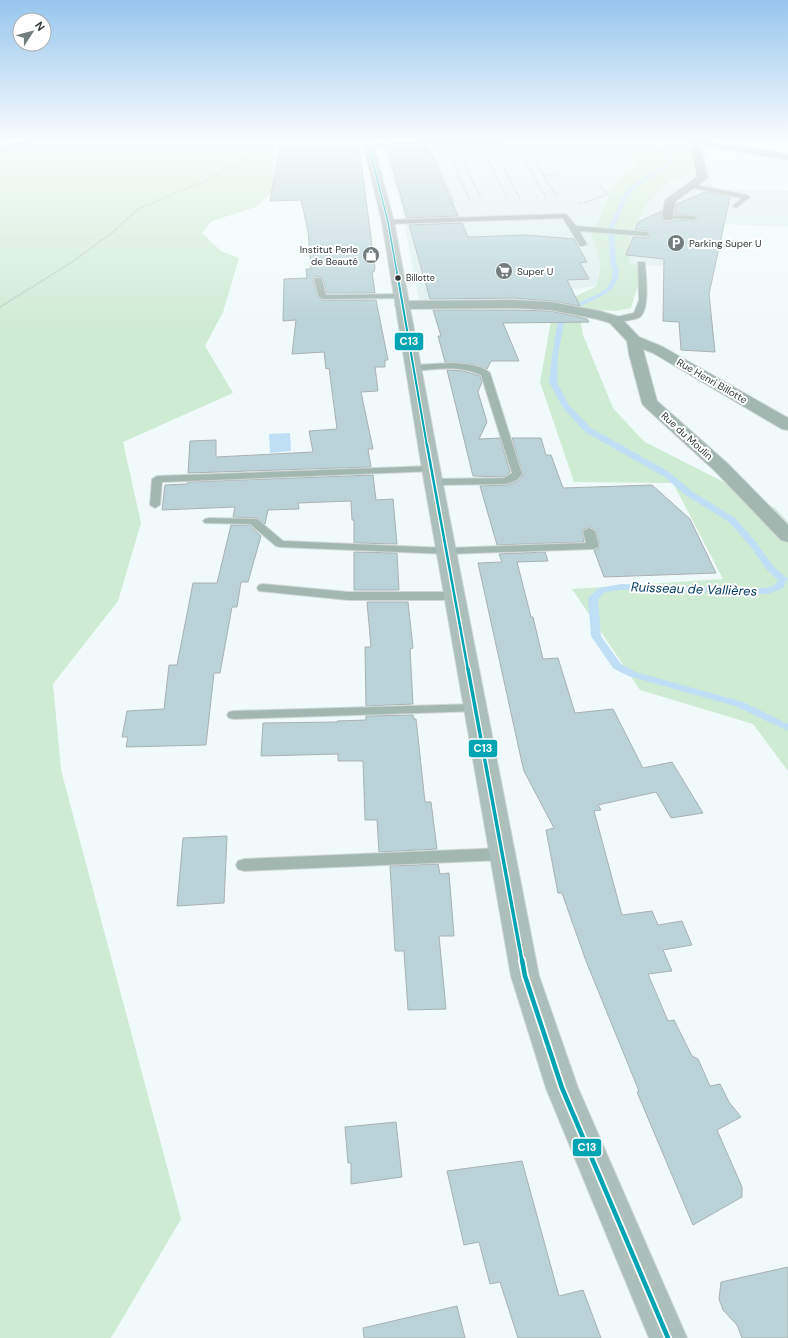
<svg xmlns="http://www.w3.org/2000/svg" width="788" height="1338" viewBox="0 0 788 1338" font-family="'DM Sans',sans-serif">
  <rect width="100%" height="100%" fill="#f0fafa"/>
  <!-- built -->
  <path fill="#ddf0ef" d="M 380,139 L 649,139 L 707,148 L 713,188 L 788,191 L 788,227 L 723,224 L 713,270 L 604,262 L 597,286 L 573,289 L 558,307 L 514,301 L 419,301 L 401,206 Z"/>
  <!-- green -->
  <g fill="#ceebd4">
    <path d="M 53,139 L 274,139 L 273,191 L 256,207 L 212,221 L 202,233 L 221,251 L 239,258 L 223,312 L 205,346 L 233,393 L 123,442 L 141,523 L 118,601 L 53,684 L 61,770 L 181,1219 L 111,1338 L 0,1338 L 0,152 Z"/>
    <path d="M 622,139 L 664,139 L 691,149 L 693,173 L 670,180 L 646,204 L 630,236 L 629,264 L 644,265 L 631,308 L 615,311 L 590,309 L 580,319 L 583,335 L 613,408 L 637,434 L 645,442 L 775,508 L 788,522 L 788,771 L 753,724 L 640,690 L 572,589 L 723,579 L 673,483 L 574,482 L 540,382 L 553,310 L 572,298 L 597,286 L 601,264 L 591,234 C 601,222 603,207 610,194 C 617,182 628,173 639,165 L 630,154 L 642,153 L 639,149 L 630,149 Z"/>
  </g>
  <!-- water -->
  <path fill="#bfdff7" d="M 290,433 L 291,451 L 270,453 L 269,434 Z"/>
  <g fill="none" stroke-linecap="round" stroke-linejoin="round">
    <!-- stream -->
    <path fill="#bfdff7" fill-rule="evenodd" d="M 636,140 L 661,147 L 672,160 L 671,164 L 634,189 L 628,196 L 614,228 L 616,261 L 619,271 L 618,279 L 612,289 L 604,295 L 572,310 L 565,317 L 558,356 L 557,382 L 569,405 L 591,428 L 669,472 L 693,492 L 735,518 L 756,542 L 774,567 L 788,579 L 783,588 L 768,594 L 621,590 L 605,592 L 598,599 L 601,636 L 621,664 L 636,672 L 743,702 L 788,724 L 788,731 L 735,706 L 628,676 L 613,668 L 591,636 L 588,598 L 599,588 L 621,584 L 767,588 L 776,584 L 778,580 L 768,571 L 750,546 L 729,522 L 687,496 L 663,476 L 585,432 L 563,408 L 549,382 L 552,356 L 559,316 L 568,308 L 600,293 L 608,287 L 612,279 L 613,271 L 610,261 L 608,228 L 623,196 L 630,187 L 667,162 L 668,160 C 659,147 649,145 634,142 Z"/>
  </g>
  <!-- building -->
  <g fill="#b9d3d8" stroke="#aab1b2">
    <path d="M 281,139 L 358,139 L 375,268 L 374,272 L 372,272 L 375,293 L 327,293 L 322,277 L 315,276 L 313,280 L 318,297 L 322,300 L 376,300 L 388,360 L 385,360 L 385,367 L 375,367 L 378,391 L 361,392 L 373,449 L 368,449 L 371,467 L 188,473 L 190,441 L 216,440 L 216,457 L 313,452 L 309,431 L 337,429 L 329,368 L 326,369 L 324,352 L 292,354 L 296,320 L 283,321 L 284,279 L 307,278 L 306,269 L 311,269 L 308,231 L 301,200 L 270,201 Z"/>
    <path d="M 427,147 L 429,153 L 431,153 L 458,216 L 407,218 L 387,148 Z"/>
    <path d="M 705,192 L 730,197 L 709,294 L 715,352 L 681,350 L 679,322 L 663,321 L 664,259 L 626,255 L 633,237 L 646,238 L 651,235 L 647,231 L 635,230 L 638,222 L 662,211 L 661,218 L 664,222 L 672,222 L 674,220 L 695,221 L 699,219 L 695,215 L 675,214 L 677,204 Z"/>
    <path d="M 462,223 L 468,237 L 526,235 L 574,239 L 587,262 L 580,263 L 589,279 L 567,280 L 580,306 L 551,301 L 515,298 L 430,299 L 409,225 Z"/>
    <path d="M 433,310 L 515,310 L 551,311 L 587,319 L 589,322 L 503,323 L 519,361 L 491,361 L 487,369 L 472,364 L 445,362 L 438,336 L 441,336 Z"/>
    <path d="M 447,370 L 464,371 L 480,376 L 482,382 L 478,392 L 487,422 L 479,439 L 500,438 L 510,472 L 504,477 L 473,476 Z"/>
    <path d="M 512,438 L 541,438 L 546,455 L 551,455 L 563,488 L 652,485 L 690,519 L 716,573 L 604,577 L 594,550 L 598,549 L 600,546 L 596,531 L 590,527 L 582,530 L 584,542 L 497,545 L 480,486 L 507,485 L 518,481 L 523,475 Z"/>
    <path d="M 373,475 L 376,500 L 393,499 L 397,544 L 354,543 L 354,520 L 352,520 L 351,501 L 298,503 L 299,509 L 268,510 L 265,524 L 257,518 L 233,517 L 235,507 L 162,510 L 165,485 L 187,484 L 188,482 Z"/>
    <path d="M 231,525 L 249,525 L 261,536 L 248,582 L 241,582 L 237,607 L 232,607 L 220,673 L 214,673 L 206,745 L 126,747 L 128,737 L 122,737 L 127,711 L 164,709 L 169,665 L 177,665 L 193,583 L 217,583 Z"/>
    <path d="M 354,552 L 397,553 L 399,590 L 354,590 Z"/>
    <path d="M 545,552 L 548,561 L 517,562 L 531,617 L 533,617 L 543,659 L 558,658 L 575,713 L 613,709 L 643,768 L 672,762 L 703,813 L 671,818 L 656,792 L 598,805 L 601,810 L 594,811 L 622,915 L 652,911 L 658,925 L 682,921 L 692,945 L 663,950 L 672,971 L 648,974 L 668,1021 L 674,1020 L 692,1056 L 698,1059 L 710,1086 L 720,1084 L 729,1102 L 741,1117 L 717,1130 L 742,1187 L 742,1197 L 693,1225 L 637,1092 L 639,1091 L 586,961 L 562,893 L 558,893 L 546,830 L 554,828 L 524,771 L 522,763 L 478,563 L 502,562 L 499,554 Z"/>
    <path d="M 367,602 L 408,602 L 413,648 L 410,649 L 413,704 L 366,706 L 365,647 L 371,647 Z"/>
    <path d="M 413,715 L 414,719 L 416,719 L 425,802 L 431,802 L 437,849 L 379,852 L 377,820 L 365,820 L 363,761 L 338,761 L 338,754 L 261,756 L 263,723 L 337,722 L 337,721 L 366,720 L 366,716 Z"/>
    <path d="M 227,836 L 224,903 L 177,906 L 183,838 Z"/>
    <path d="M 438,864 L 440,874 L 449,873 L 454,936 L 439,936 L 446,1009 L 408,1010 L 404,951 L 395,951 L 390,866 Z"/>
    <path d="M 396,1122 L 402,1177 L 351,1184 L 351,1163 L 348,1163 L 345,1127 Z"/>
    <path d="M 522,1161 L 559,1296 L 583,1290 L 601,1338 L 518,1338 L 500,1282 L 490,1284 L 479,1242 L 464,1245 L 447,1171 Z"/>
    <path d="M 788,1267 L 788,1338 L 742,1338 L 737,1325 L 723,1310 L 719,1299 L 721,1282 Z"/>
    <path d="M 457,1306 L 465,1338 L 364,1338 L 363,1328 Z"/>
  </g>
  <g fill="none" stroke-linecap="round" stroke-linejoin="round">
    <!-- service casing -->
    <g stroke="#cfd6d6" stroke-width="2">
      <g id="service">
        <path d="M 503,139 L 570,139 L 567,141 L 370,147 L 367,145 L 370,143 Z"/>
        <path d="M 690,184 L 747,195 L 750,197 L 736,208 L 733,206 L 742,198 L 688,187 L 687,186 Z"/>
        <path d="M 565,214 L 567,215 L 576,226 L 646,232 L 650,234 L 646,236 L 579,231 L 587,244 L 583,246 L 580,246 L 563,218 L 388,224 L 384,222 L 388,220 Z"/>
        <path d="M 668,215 L 694,216 L 698,218 L 694,220 L 666,218 L 666,216 Z"/>
        <path d="M 638,262 L 644,262 L 645,264 C 646,276 650,309 640,317 C 636,320 620,321 615,323 L 612,322 L 611,320 L 612,318 L 634,313 L 639,300 Z"/>
        <path d="M 315,278 L 321,278 L 322,280 L 326,295 L 401,294 L 405,296 L 401,298 L 323,299 L 319,297 L 314,280 Z"/>
        <path d="M 451,363 C 463,364 481,364 490,373 L 522,474 L 517,480 L 506,484 L 435,485 L 430,482 L 435,479 L 504,478 L 512,473 L 481,375 C 460,365 436,369 414,371 L 409,368 L 414,365 Z"/>
        <path d="M 431,466 L 436,469 L 435,471 L 162,482 L 160,505 L 155,508 L 150,505 L 152,479 L 157,476 Z"/>
        <path d="M 209,518 L 257,519 L 283,541 L 447,548 L 586,543 L 583,531 L 589,528 L 595,531 L 599,546 L 597,548 L 593,549 L 447,554 L 280,547 L 276,546 L 250,524 L 205,523 L 203,521 L 205,519 Z"/>
        <path d="M 263,584 L 348,592 L 455,592 L 459,593 L 461,596 L 459,599 L 455,600 L 348,600 L 259,591 L 257,588 L 259,585 Z"/>
        <path d="M 475,704 L 480,705 L 482,708 L 480,711 L 234,719 L 229,718 L 227,715 L 229,712 L 234,711 Z"/>
        <path d="M 503,848 L 508,850 L 511,854 L 508,858 L 503,860 L 244,871 L 238,869 L 236,865 L 238,861 L 244,859 Z"/>
      </g>
    </g>
    <!-- minor casing -->
    <g stroke="#cfd6d6" stroke-width="2">
      <g id="minor">
        <path d="M 672,139 L 697,139 L 788,154 L 788,160 L 704,146 L 701,149 L 708,178 L 676,201 L 672,220 L 664,220 L 662,217 L 665,200 L 697,177 L 691,148 L 694,145 L 673,141 Z"/>
        <path d="M 515,300 L 551,302 L 600,311 L 620,317 L 639,337 L 663,347 L 788,418 L 788,430 L 782,429 L 653,353 L 643,349 L 657,401 L 727,463 L 788,525 L 788,542 L 781,540 L 715,471 L 644,406 L 642,403 L 629,354 L 627,341 L 610,323 L 597,319 L 551,310 L 515,308 L 402,309 L 397,308 L 395,305 L 397,302 L 402,301 Z"/>
      </g>
    </g>
    <!-- tertiary casing -->
    <g stroke="#cfd6d6" stroke-width="2">
      <path id="tertiary" d="M 28,139 L 46,139 L 45,141 L 0,152 L 0,146 Z"/>
    </g>
    <!-- secondary casing -->
    <g stroke="#cfd6d6" stroke-width="2">
      <path id="secondary" d="M 362,139 L 372,139 L 394,222 L 440,469 L 539,976 L 578,1088 L 687,1338 L 649,1338 L 546,1088 L 511,976 L 422,469 L 382,222 Z"/>
    </g>
    <!-- path -->
    <g stroke="#a7b6b2" stroke-width="1.5" stroke-dasharray="1 1.5" stroke-linecap="butt">
      <path d="M 499,159 L 520,199"/>
      <path d="M 463,160 L 481,199"/>
      <path d="M 488,160 L 507,198"/>
      <path d="M 524,160 L 546,197"/>
      <path d="M 437,161 L 454,201"/>
      <path d="M 453,162 L 470,201"/>
      <path d="M 539,163 L 536,163 L 557,197"/>
      <path d="M 543,175 L 559,174"/>
      <path d="M 579,203 L 587,202 L 608,194 L 600,187 L 601,183"/>
      <path d="M 0,307 L 72,262 L 113,232 L 138,209 L 205,181 L 237,164 L 256,147 L 256,139"/>
    </g>
    <!-- service -->
    <use href="#service" fill="#a3b7b1" fill-rule="evenodd"/>
    <!-- minor -->
    <use href="#minor" fill="#a3b7b1" fill-rule="evenodd"/>
    <!-- tertiary -->
    <use href="#tertiary" fill="#a3b7b1" fill-rule="evenodd"/>
    <!-- secondary -->
    <use href="#secondary" fill="#adbfbb" fill-rule="evenodd"/>
    <!-- bus-1-far4 casing -->
    <g stroke="#fff" stroke-width="3">
      <path id="bus-1-far4" d="M 367,139 L 388,222 L 397,273"/>
    </g>
    <!-- bus-1-far3 casing -->
    <g stroke="#fff" stroke-width="4">
      <path id="bus-1-far3" d="M 397,272 L 427,446"/>
    </g>
    <!-- bus-1-far2 casing -->
    <g stroke="#fff" stroke-width="5">
      <path id="bus-1-far2" d="M 427,445 L 468,670"/>
    </g>
    <!-- bus-1-far1 casing -->
    <g stroke="#fff" stroke-width="6">
      <path id="bus-1-far1" d="M 468,669 L 522,961"/>
    </g>
    <!-- bus-1 casing -->
    <g stroke="#fff" stroke-width="8">
      <path id="bus-1" d="M 522,960 L 525,976 L 562,1088 L 668,1338"/>
    </g>
    <!-- bus-1-far4 -->
    <use href="#bus-1-far4" stroke="#00a4b2" stroke-width="1.5"/>
    <!-- bus-1-far3 -->
    <use href="#bus-1-far3" stroke="#00a4b2" stroke-width="2"/>
    <!-- bus-1-far2 -->
    <use href="#bus-1-far2" stroke="#00a4b2" stroke-width="2.5"/>
    <!-- bus-1-far1 -->
    <use href="#bus-1-far1" stroke="#00a4b2" stroke-width="3.5"/>
    <!-- bus-1 -->
    <use href="#bus-1" stroke="#00a4b2" stroke-width="4.5"/>
  </g>
  <!-- sky -->
  <linearGradient id="sky" x2="0" y2="1"><stop stop-color="#97c5ee"/><stop offset="0.43" stop-color="#f8fdfd"/><stop offset="1" stop-color="#f8fdfd" stop-opacity="0"/></linearGradient>
  <rect width="788" height="326" fill="url(#sky)"/>
  <!-- icons -->
  <defs>
    <g id="parking-disc" transform="scale(0.9)"><circle r="9.5" fill="#747d7d" stroke="#fff"/><path d="M-3.5-5.5H1a3.5 3.5 0 0 1 0 7H-1V5.5H-3.5ZM-1-3.4V-.6H.8a1.4 1.4 0 0 0 0-2.8Z" fill="#fff"/></g>
    <g id="shop-disc" transform="scale(0.9)"><circle r="9.5" fill="#747d7d" stroke="#fff"/><path d="M-5-2.5h2.3a2.7 3.5 0 0 1 5.4 0H5L5.5 6h-11ZM-1.5-2.5h3a1.5 2.3 0 0 0-3 0Z" fill="#fff"/></g>
    <g id="supermarket-disc" transform="scale(0.9)"><circle r="9.5" fill="#747d7d" stroke="#fff"/><path d="M-6-5.5h2.5l.6 2H6L4.5 2H-2.5L-4.4-4H-6ZM-1.5 3.2a1.3 1.3 0 1 0 .1 0ZM3 3.2a1.3 1.3 0 1 0 .1 0Z" fill="#fff"/></g>
  </defs>
  <g fill-rule="evenodd">
    <use href="#parking-disc" x="676" y="243"/>
    <use href="#shop-disc" x="371" y="255"/>
    <use href="#supermarket-disc" x="504" y="271"/>
  </g>
  <!-- markers -->
  <circle fill="#323939" stroke="#fff" stroke-width="1.5" cx="398" cy="278" r="3.5"/>
  <g text-anchor="middle" dominant-baseline="central" stroke-width="4" stroke-linejoin="round" paint-order="stroke">
    <!-- far-bus labels -->
    <g font-size="9" fill="#323939" stroke="#fff" text-anchor="start">
      <text x="406" y="278">Billotte</text>
    </g>
    <!-- far-poi labels -->
    <g font-size="10" fill="#323939" stroke="#fff" text-anchor="start">
      <text x="689" y="243">Parking Super U</text>
      <text x="358" y="249" text-anchor="end">Institut Perle<tspan x="358" dy="12">de Beauté</tspan></text>
      <text x="517" y="271">Super U</text>
    </g>
    <!-- far-street labels -->
    <g font-size="10" fill="#323939" stroke="#fff">
      <text transform="translate(712 381) rotate(30)">Rue Henri Billotte</text>
      <text transform="translate(687 436) rotate(42)">Rue du Moulin</text>
    </g>
    <!-- water labels -->
    <g font-size="13" font-style="italic" fill="#013e62" stroke="#fff">
      <text transform="translate(694 589) rotate(2)">Ruisseau de Vallières</text>
    </g>
  </g>
  <g stroke="#fff" stroke-width="1.5">
    <rect x="394" y="332" width="30" height="19" rx="4" fill="#00a4b2"/>
    <rect x="468" y="739" width="30" height="19" rx="4" fill="#00a4b2"/>
    <rect x="572" y="1138" width="30" height="19" rx="4" fill="#00a4b2"/>
  </g>
  <g font-size="11" text-anchor="middle" font-weight="bold" fill="#fff">
    <text x="409" y="345">C13</text>
    <text x="483" y="752">C13</text>
    <text x="587" y="1151">C13</text>
  </g>
  <!-- north arrow -->
  <g transform="translate(32 32) rotate(54)"><circle r="19" fill="#ffffff" stroke="#adb0b0"/>
  <path d="M0-3L7 15L0 10L-7 15Z" fill="#747d7d"/>
  <text y="-6" font-size="11" font-weight="bold" text-anchor="middle" fill="#323939">N</text>
  </g>
</svg>
